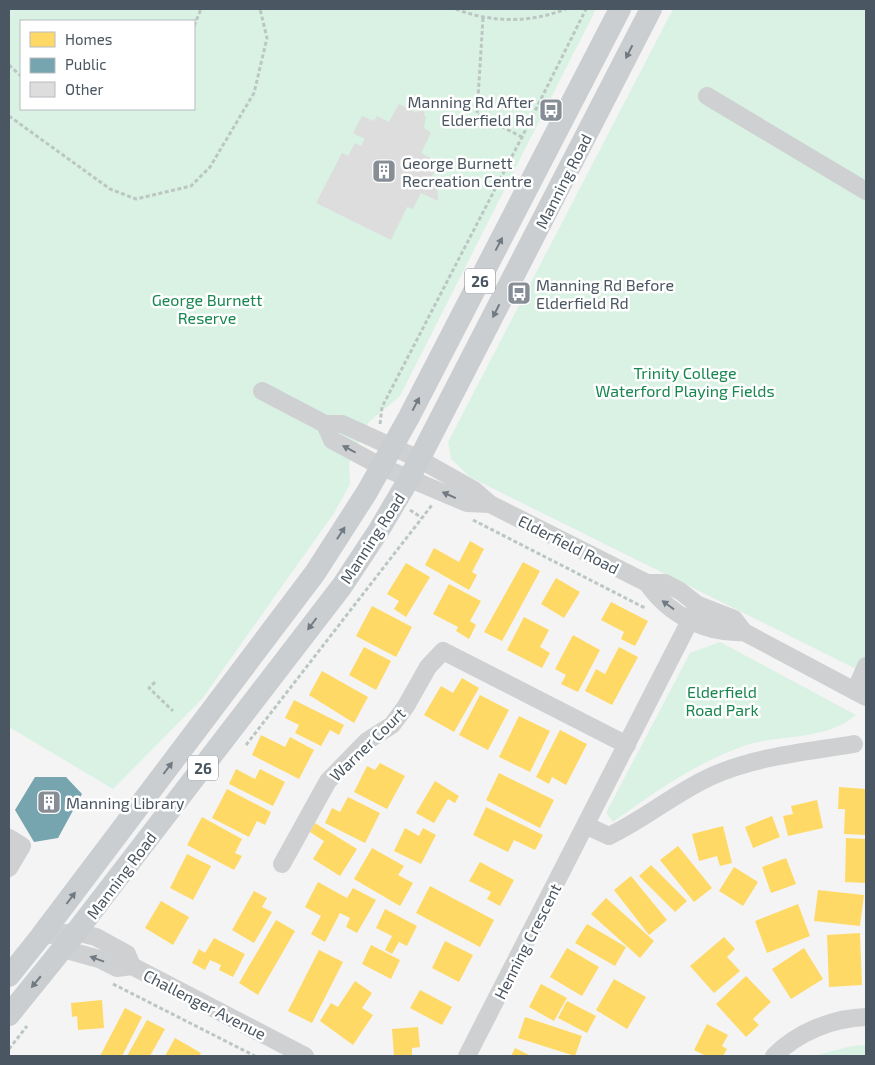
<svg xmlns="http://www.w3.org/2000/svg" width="875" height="1065" viewBox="0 0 875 1065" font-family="'Exo 2',sans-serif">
  <rect width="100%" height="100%" fill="#f4f4f4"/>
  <!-- green -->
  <g fill="#d9f2e3" fill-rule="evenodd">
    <path d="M 9,9 L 596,9 L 400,396 L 369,422 L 349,463 L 350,484 L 334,513 L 202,699 L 113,789 L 9,727 ZM 21,21 L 194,21 L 194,109 L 21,109 Z"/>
    <path d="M 673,9 L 866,9 L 866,674 L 470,477 L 451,459 L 448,442 Z"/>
    <path d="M 720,642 L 856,715 C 824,742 781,733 744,746 C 695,763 655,792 613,822 L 606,813 L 690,653 Z"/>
    <path d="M 866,1045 L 866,1056 L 813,1056 L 852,1046 Z"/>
  </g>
  <!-- homes -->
  <g fill="#ffd966">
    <path d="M 470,541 L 484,549 L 472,572 L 477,575 L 469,590 L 425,565 L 434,548 L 459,562 Z"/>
    <path d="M 523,562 L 540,571 L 502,641 L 484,632 Z"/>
    <path d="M 406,563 L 430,577 L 406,617 L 394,609 L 399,601 L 387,594 Z"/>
    <path d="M 556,578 L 580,592 L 564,618 L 541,604 Z"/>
    <path d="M 449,584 L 481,601 L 470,621 L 476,625 L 469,639 L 456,631 L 458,627 L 433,614 Z"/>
    <path d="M 611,602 L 648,621 L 635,646 L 621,639 L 624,632 L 601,620 Z"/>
    <path d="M 372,606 L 412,627 L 396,657 L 356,636 Z"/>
    <path d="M 524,617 L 549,630 L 540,647 L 550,653 L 542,668 L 507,650 Z"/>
    <path d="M 573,635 L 600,650 L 578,692 L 561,684 L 566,675 L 555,669 Z"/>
    <path d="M 364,647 L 391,661 L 376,690 L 349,675 Z"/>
    <path d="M 619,647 L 638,657 L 612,705 L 585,691 L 596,669 L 605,674 Z"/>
    <path d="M 322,671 L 368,697 L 354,723 L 309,695 Z"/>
    <path d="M 462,678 L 479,688 L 454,732 L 424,715 L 441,686 L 453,693 Z"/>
    <path d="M 480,695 L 509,710 L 488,750 L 459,735 Z"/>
    <path d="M 294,700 L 344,725 L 339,735 L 330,730 L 321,746 L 295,733 L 299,725 L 285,718 Z"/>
    <path d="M 519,716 L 550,731 L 530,772 L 499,757 Z"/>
    <path d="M 560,730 L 587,744 L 566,785 L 552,777 L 549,784 L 536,777 Z"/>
    <path d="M 261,735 L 285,747 L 290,737 L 314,750 L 299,779 L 252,755 Z"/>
    <path d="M 380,763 L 405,776 L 387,809 L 354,792 L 367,766 L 375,770 Z"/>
    <path d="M 236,769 L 255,779 L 260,769 L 285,782 L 273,806 L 229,784 Z"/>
    <path d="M 499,773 L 554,800 L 540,828 L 486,800 Z"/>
    <path d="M 435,781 L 459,796 L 455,803 L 448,799 L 434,823 L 416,813 Z"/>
    <path d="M 839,787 L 866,789 L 866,835 L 844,834 L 845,809 L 838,809 Z"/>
    <path d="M 227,789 L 271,812 L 265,825 L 257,821 L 249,837 L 212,818 Z"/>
    <path d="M 348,797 L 380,813 L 365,843 L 325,823 L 332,808 L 340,812 Z"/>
    <path d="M 817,800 L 823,828 L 788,836 L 783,816 L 793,814 L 791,806 Z"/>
    <path d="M 486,807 L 543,835 L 535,850 L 514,840 L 508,852 L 473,835 Z"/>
    <path d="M 772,816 L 780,837 L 753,848 L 745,827 Z"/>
    <path d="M 202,817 L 242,839 L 235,853 L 242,856 L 234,870 L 187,845 Z"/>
    <path d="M 315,823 L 357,849 L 340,876 L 313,859 L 324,841 L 310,832 Z"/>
    <path d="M 723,826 L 732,863 L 720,866 L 717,856 L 699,861 L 692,834 Z"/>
    <path d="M 405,828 L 419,836 L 423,828 L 436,835 L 421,864 L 394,851 Z"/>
    <path d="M 846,838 L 866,839 L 866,883 L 845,882 Z"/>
    <path d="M 678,846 L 712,888 L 694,902 L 660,860 Z"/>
    <path d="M 372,848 L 404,866 L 398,875 L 413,883 L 400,906 L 354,879 Z"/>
    <path d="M 187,854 L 211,866 L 193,900 L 170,888 Z"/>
    <path d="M 786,858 L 796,884 L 771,893 L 762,867 Z"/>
    <path d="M 480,862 L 514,880 L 500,906 L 487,899 L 491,892 L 469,881 Z"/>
    <path d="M 651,865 L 687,901 L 675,912 L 639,876 Z"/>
    <path d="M 734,867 L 758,882 L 743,906 L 719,891 Z"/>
    <path d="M 631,876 L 667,920 L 649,935 L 614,890 Z"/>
    <path d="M 318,882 L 347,898 L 353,888 L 376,900 L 357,933 L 346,927 L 350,918 L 340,913 L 325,942 L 311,934 L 321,916 L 305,907 Z"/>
    <path d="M 430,886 L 494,920 L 480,947 L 416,913 Z"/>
    <path d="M 818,890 L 864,895 L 860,926 L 814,921 Z"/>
    <path d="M 254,891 L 267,898 L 262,907 L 272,912 L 254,943 L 232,930 Z"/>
    <path d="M 606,898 L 654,941 L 640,958 L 591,914 Z"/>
    <path d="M 161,901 L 189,917 L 173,945 L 145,928 Z"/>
    <path d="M 798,904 L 810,936 L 767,953 L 755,921 Z"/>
    <path d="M 385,909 L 417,926 L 407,946 L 399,942 L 392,954 L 385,950 L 392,936 L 376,928 Z"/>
    <path d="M 276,920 L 295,931 L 258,995 L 239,983 Z"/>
    <path d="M 587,924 L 626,947 L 615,966 L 575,943 Z"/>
    <path d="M 860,933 L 862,985 L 829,987 L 827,935 Z"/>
    <path d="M 724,937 L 735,949 L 727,957 L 740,971 L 714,993 L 690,966 Z"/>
    <path d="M 214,938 L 245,954 L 233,977 L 219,970 L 221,965 L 210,960 L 205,970 L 192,963 L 199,949 L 205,953 Z"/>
    <path d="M 445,941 L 473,955 L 459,982 L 432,968 Z"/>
    <path d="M 371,945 L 400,960 L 391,979 L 362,964 Z"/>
    <path d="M 567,948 L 599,967 L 582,996 L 550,977 Z"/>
    <path d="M 804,948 L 823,979 L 791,999 L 772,969 Z"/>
    <path d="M 319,950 L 343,962 L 312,1023 L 288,1011 Z"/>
    <path d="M 746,976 L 771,1002 L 753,1019 L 759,1025 L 746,1037 L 716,1004 Z"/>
    <path d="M 614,979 L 646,997 L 627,1029 L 596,1010 Z"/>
    <path d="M 355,981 L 372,993 L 362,1008 L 373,1015 L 353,1045 L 320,1021 L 331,1003 L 338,1007 Z"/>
    <path d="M 541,984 L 567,998 L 554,1021 L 529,1007 Z"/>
    <path d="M 420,990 L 452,1007 L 442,1025 L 410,1008 Z"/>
    <path d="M 102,1000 L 104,1028 L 78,1030 L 77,1016 L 72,1017 L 71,1003 Z"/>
    <path d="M 567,1001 L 596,1016 L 587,1033 L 558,1018 Z"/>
    <path d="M 125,1008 L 142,1017 L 122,1056 L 100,1056 Z"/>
    <path d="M 525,1017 L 582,1036 L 575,1056 L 518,1038 Z"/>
    <path d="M 147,1020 L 165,1029 L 150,1056 L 127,1056 Z"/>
    <path d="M 707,1024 L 728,1035 L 722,1046 L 727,1049 L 723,1056 L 706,1056 L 694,1050 Z"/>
    <path d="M 418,1027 L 420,1047 L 412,1048 L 412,1056 L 394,1056 L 392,1029 Z"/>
    <path d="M 175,1038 L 201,1053 L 199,1056 L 165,1056 Z"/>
    <path d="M 515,1048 L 531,1056 L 511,1056 Z"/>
  </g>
  <!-- public -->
  <path fill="#76a5af" d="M 35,777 L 66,777 L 82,794 L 58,838 L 34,842 L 15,810 Z"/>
  <!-- building -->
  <path fill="#ddddde" d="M 399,104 L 417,113 L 418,109 L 425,112 L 424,115 L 426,117 L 424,128 L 431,133 L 421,153 L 439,163 L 431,178 L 437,181 L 438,201 L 421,193 L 413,209 L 407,207 L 391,240 L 316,203 L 342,153 L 348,156 L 355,143 L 361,146 L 365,139 L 353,133 L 362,116 L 374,121 L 377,116 L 389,122 Z"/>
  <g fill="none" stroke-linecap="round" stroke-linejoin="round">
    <!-- path -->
    <g stroke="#bcc7c4" stroke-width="3" stroke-dasharray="4 2.5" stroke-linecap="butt">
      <path d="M 456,9 C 492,23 530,23 566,9"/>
      <path d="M 483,18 L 477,114 L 522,137"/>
      <path d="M 194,26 L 201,9"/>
      <path d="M 9,65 L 21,76"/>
      <path d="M 9,116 L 110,189 L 136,199 L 191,186 L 210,167 L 254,93 L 267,38 L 260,9"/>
      <path d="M 380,424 L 382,407 L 522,137 L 586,9"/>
      <path d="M 410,510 L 422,518"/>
      <path d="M 473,520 L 645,608"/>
      <path d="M 155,682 L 149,688 L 173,711"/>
      <path d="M 246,745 L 432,505"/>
      <path d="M 113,984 L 255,1056"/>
      <path d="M 9,1049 L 27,1026"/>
    </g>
    <!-- minor -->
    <g stroke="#ced0d2" stroke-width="18">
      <path d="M 707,96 L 866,191"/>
      <path d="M 262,391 L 325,424 L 342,424 L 419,459 L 474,490 L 490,504 L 647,583 L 665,583 L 680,591 L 698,605 L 734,619 L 744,632 L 866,697"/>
      <path d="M 325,424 L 332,440 L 382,467 L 467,503 L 490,504"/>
      <path d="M 647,583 C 669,615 706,634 744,632"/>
      <path d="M 855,691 L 866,666"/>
      <path d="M 587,826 L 609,836 C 645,819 676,792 712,776 C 757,756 807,752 854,744"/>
      <path d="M 9,838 L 22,846 L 9,868"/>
      <path d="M 282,864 L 328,781 L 367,741 L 392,725 L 406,706 L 428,667 L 443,651 L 627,745"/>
      <path d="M 41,936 L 76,932 L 96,937 L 127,954 L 132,966"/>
      <path d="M 63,949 L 99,959 L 117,968 L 132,966 L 305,1056"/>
      <path d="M 467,1056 L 698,605"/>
      <path d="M 774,1056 C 798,1032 833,1018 866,1017"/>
    </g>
    <!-- major -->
    <g stroke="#caced1" stroke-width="22">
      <path d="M 9,976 L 41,936 L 315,573 L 367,492 L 409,417 L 620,9"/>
      <path d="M 9,1015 L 76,932 L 342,586 L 379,530 L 409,479 L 651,9"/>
    </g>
  </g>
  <!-- one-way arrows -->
  <defs><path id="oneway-solid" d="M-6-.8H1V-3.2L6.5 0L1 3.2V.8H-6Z" transform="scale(1.25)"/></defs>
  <g fill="#707a83">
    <use href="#oneway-solid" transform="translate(629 52) rotate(117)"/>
    <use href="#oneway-solid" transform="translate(499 244) rotate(-62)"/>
    <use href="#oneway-solid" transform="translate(496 311) rotate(117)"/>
    <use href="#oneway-solid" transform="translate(416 404) rotate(-62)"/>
    <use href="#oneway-solid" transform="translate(341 533) rotate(-57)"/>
    <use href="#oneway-solid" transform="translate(312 624) rotate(127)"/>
    <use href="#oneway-solid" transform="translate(168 768) rotate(-53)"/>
    <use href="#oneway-solid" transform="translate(71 898) rotate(-53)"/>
    <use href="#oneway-solid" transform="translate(36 982) rotate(130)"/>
  </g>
  <g fill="#727b83">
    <use href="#oneway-solid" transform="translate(349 449) rotate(-152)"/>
    <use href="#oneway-solid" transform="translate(449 495) rotate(-156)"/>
    <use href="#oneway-solid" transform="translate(668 605) rotate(-144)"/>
    <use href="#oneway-solid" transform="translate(97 959) rotate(-160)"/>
  </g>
  <!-- icons -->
  <defs>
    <g id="bus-square" transform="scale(1.25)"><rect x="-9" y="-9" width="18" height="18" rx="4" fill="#868d94" stroke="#fff"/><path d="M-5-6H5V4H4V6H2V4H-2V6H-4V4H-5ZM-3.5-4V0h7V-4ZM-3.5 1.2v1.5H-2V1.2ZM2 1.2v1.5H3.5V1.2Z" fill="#fff"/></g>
    <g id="building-square" transform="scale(1.25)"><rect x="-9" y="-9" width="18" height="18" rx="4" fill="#868d94" stroke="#fff"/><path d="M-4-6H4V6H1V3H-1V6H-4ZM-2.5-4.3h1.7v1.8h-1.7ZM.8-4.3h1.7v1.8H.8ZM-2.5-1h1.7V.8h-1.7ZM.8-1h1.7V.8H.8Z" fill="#fff"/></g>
  </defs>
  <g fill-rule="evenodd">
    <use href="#bus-square" x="551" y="110"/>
    <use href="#building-square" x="384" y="171"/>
    <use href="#bus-square" x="519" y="293"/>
    <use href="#building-square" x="49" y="802"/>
  </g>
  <g text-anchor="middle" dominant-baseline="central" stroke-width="5" stroke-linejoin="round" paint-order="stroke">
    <!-- shield labels -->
    <g fill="#fff" stroke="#808990" stroke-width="1">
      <rect x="465" y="268.5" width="30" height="25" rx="4"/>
      <rect x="188" y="755.5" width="30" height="25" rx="4"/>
    </g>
    <g font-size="15" font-weight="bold" fill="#4a5661">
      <text x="480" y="281">26</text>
      <text x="203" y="768">26</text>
    </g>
    <!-- poi labels -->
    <g font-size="16" fill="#4a5661" stroke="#fff" text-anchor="start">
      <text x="534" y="101" text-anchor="end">Manning Rd After<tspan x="534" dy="18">Elderfield Rd</tspan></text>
      <text x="402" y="162">George Burnett<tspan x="402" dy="18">Recreation Centre</tspan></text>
      <text x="536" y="284">Manning Rd Before<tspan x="536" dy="18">Elderfield Rd</tspan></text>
      <text x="66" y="802">Manning Library</text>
    </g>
    <!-- street labels -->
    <g font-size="16" fill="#4a5661" stroke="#fff">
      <text transform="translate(563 181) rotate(-63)">Manning Road</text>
      <text transform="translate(372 538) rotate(-57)">Manning Road</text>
      <text transform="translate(569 544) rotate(27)">Elderfield Road</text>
      <text transform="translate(367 744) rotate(-44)">Warner Court</text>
      <text transform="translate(121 875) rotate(-53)">Manning Road</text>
      <text transform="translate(527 941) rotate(-63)">Henning Crescent</text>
      <text transform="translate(205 1004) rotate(27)">Challenger Avenue</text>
    </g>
    <!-- park labels -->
    <g font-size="16" fill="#17864f" stroke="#fff">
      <text x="207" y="299">George Burnett<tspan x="207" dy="18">Reserve</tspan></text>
      <text x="685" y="372">Trinity College<tspan x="685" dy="18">Waterford Playing Fields</tspan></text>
      <text x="722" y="691">Elderfield<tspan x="722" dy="18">Road Park</tspan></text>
    </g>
  </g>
  <!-- border -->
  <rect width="875" height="1065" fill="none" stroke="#4a5661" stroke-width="20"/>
  <!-- legend -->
  <rect x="20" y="20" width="175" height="90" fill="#ffffff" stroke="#b7bbc0"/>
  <rect x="30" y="32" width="25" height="15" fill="#ffd966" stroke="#b7bbc0"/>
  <text x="65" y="45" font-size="15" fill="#4a5661">Homes</text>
  <rect x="30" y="58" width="25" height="15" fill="#76a5af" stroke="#b7bbc0"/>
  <text x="65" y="70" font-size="15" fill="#4a5661">Public</text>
  <rect x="30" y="82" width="25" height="15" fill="#ddddde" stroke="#b7bbc0"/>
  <text x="65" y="95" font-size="15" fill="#4a5661">Other</text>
</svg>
